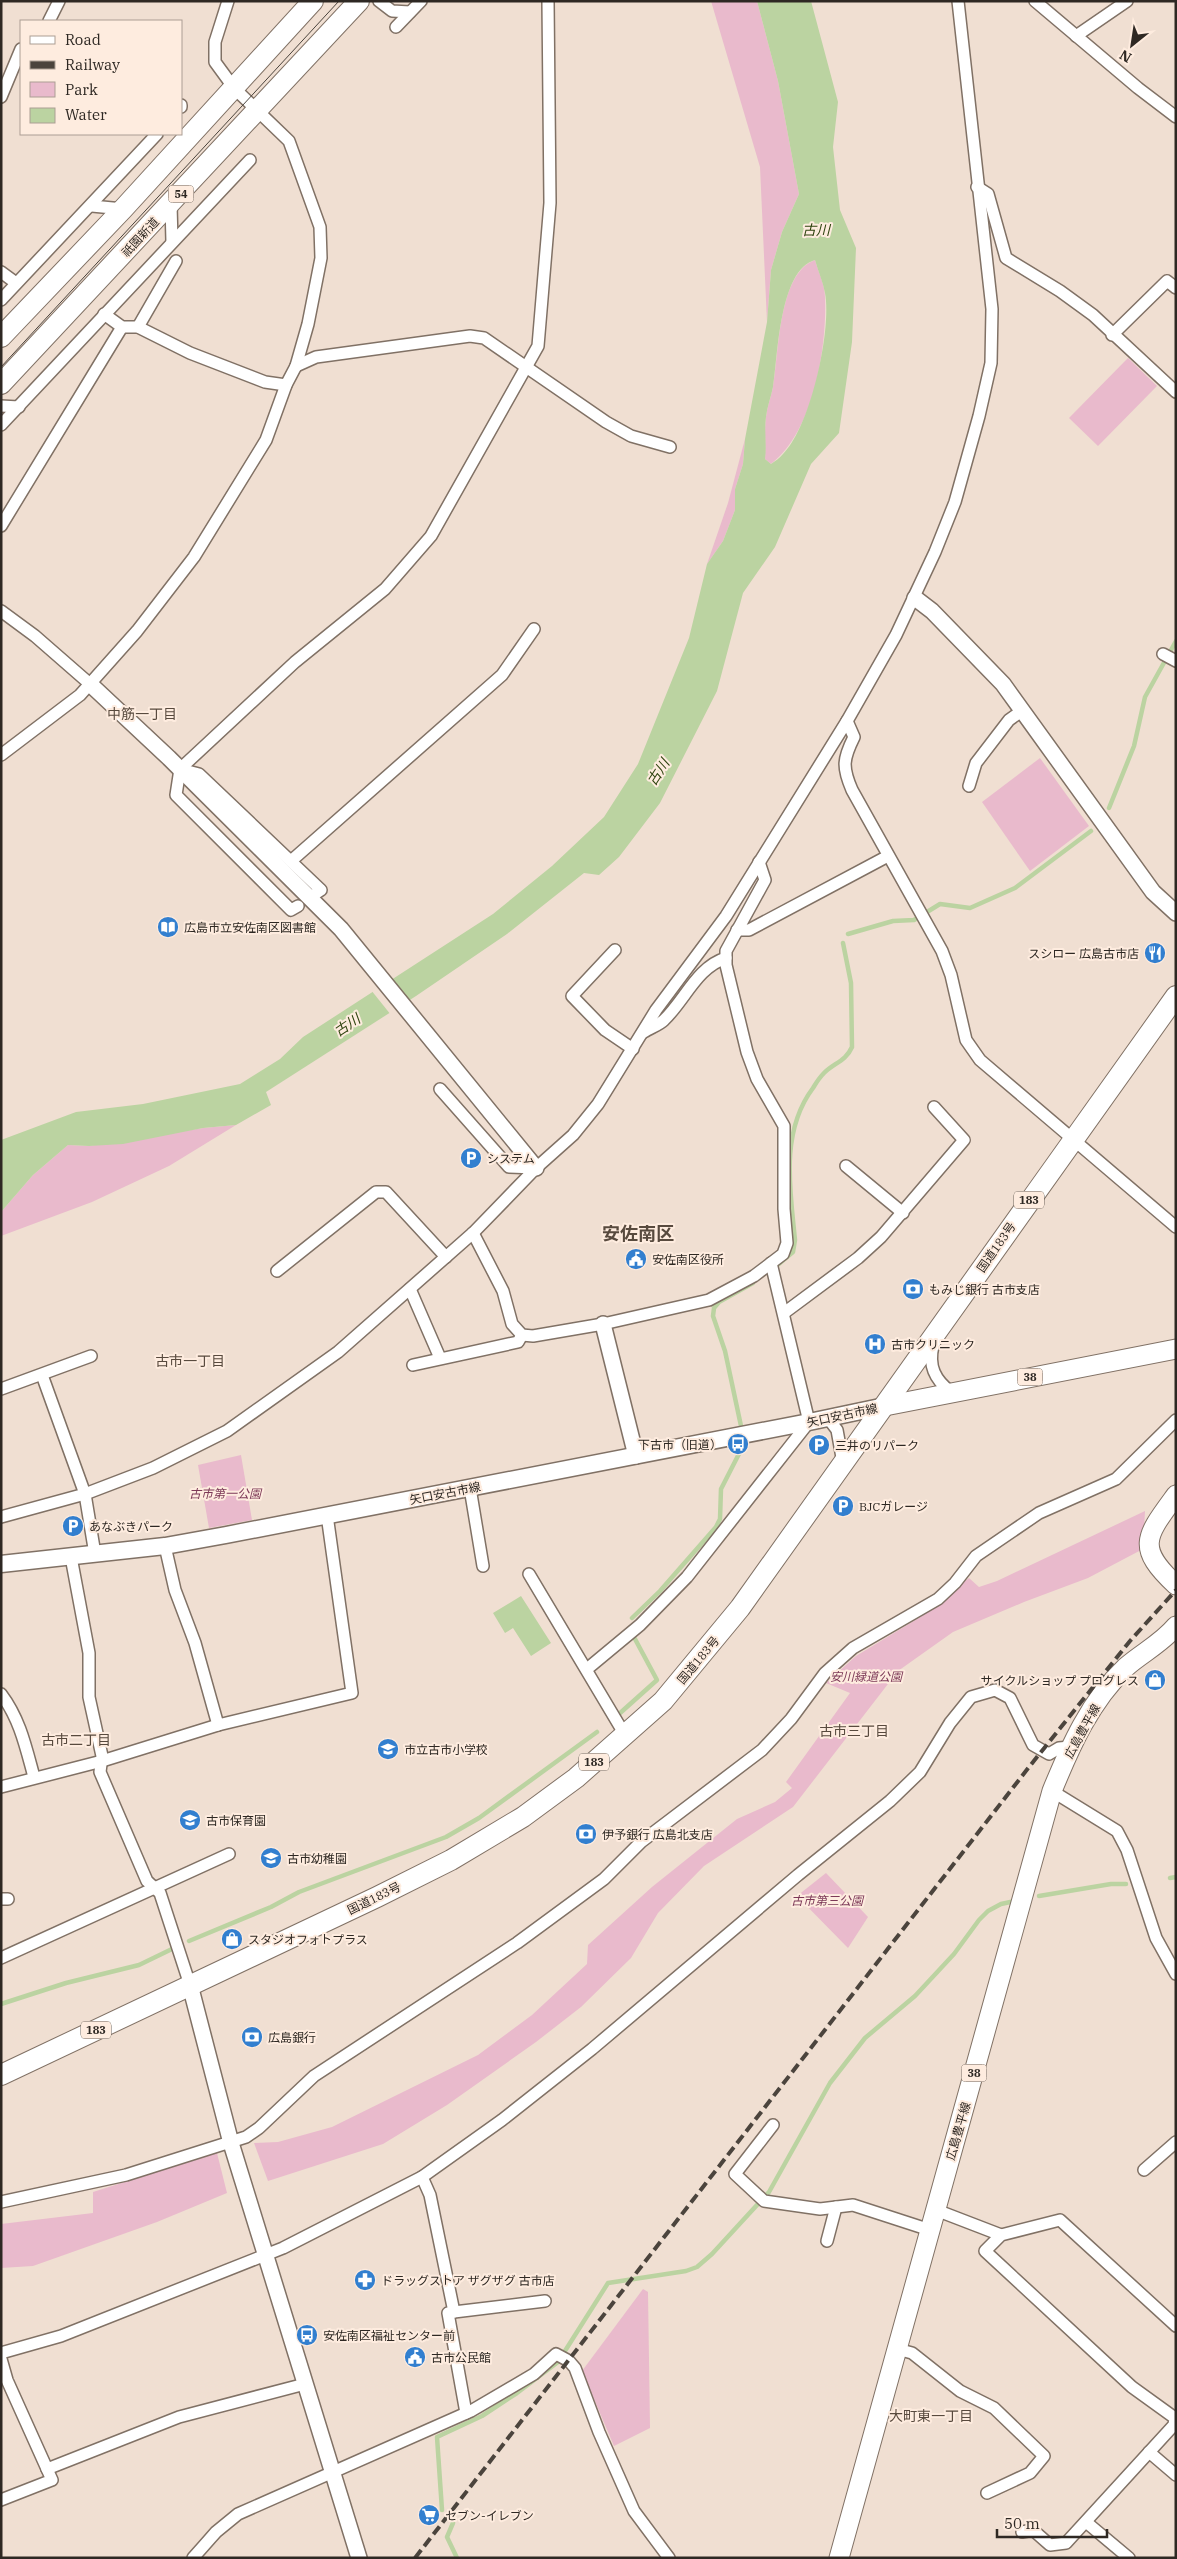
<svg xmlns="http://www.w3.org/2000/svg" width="1177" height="2559" viewBox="0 0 1177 2559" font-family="'IBM Plex Serif','Noto Sans JP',serif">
  <rect width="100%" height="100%" fill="#f0dfd2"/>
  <!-- green -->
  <g fill="#e9bacc">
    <path d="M 711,1 L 757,1 L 778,81 L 799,194 L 782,232 L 771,270 L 767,322 L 760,167 Z"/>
    <path d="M 815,260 C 818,271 825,285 825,297 C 827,348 814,431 771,464 L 765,459 C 766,445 764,431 766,417 C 767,407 771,397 773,387 C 779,354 778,273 815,260 Z"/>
    <path d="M 1128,358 L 1157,386 L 1098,446 L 1069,418 Z"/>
    <path d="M 745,439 L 743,464 L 735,489 L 735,510 L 723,541 L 707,564 L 728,503 Z"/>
    <path d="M 1040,758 L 1089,826 L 1030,871 L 982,802 Z"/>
    <path d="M 236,1125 L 169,1166 L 92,1202 L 1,1236 L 1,1212 L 33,1175 L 68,1145 L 89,1146 L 203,1128 Z"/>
    <path d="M 241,1455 L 252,1520 L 209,1528 L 198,1465 Z"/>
    <path d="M 1145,1511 L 1143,1549 L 1088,1578 L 1024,1602 L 953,1632 L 898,1671 L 793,1807 L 704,1866 L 658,1913 L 631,1958 L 581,2007 L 536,2042 L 447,2105 L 383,2144 L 268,2181 L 254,2143 L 278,2142 L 332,2127 L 478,2055 L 532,2015 L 587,1964 L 588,1945 L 652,1887 L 737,1819 L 775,1802 L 792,1788 L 786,1782 L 850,1693 L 826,1683 L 856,1656 L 922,1616 L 969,1578 L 979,1587 L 997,1581 Z"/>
    <path d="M 826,1873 L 868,1917 L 848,1948 L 797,1896 Z"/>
    <path d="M 217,2153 L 227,2193 L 157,2222 L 33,2266 L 1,2268 L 1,2224 L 93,2213 L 93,2192 Z"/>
    <path d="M 643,2289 L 648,2292 L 650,2428 L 614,2446 L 582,2371 Z"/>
  </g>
  <!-- water -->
  <g fill="#bbd3a1" fill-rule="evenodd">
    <path d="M 757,1 L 811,1 L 838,102 L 833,147 L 840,210 L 856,248 L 852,342 L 839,433 L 811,464 L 775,547 L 743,593 L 717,691 L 660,803 L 619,857 L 599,875 L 584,873 L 507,934 L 416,996 L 266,1092 L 271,1105 L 236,1125 L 203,1128 L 123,1144 L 89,1146 L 68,1145 L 33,1175 L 1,1212 L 1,1140 L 76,1112 L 143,1104 L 240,1084 L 280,1059 L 303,1037 L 493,914 L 552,866 L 604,817 L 638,764 L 689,638 L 707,564 L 723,541 L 735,510 L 735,489 L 743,464 L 745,439 L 767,322 L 771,270 L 782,232 L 799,194 L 778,81 ZM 815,260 C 818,271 823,282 825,293 C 832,330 810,428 783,454 C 780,458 775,461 771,464 L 765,459 C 767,445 764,431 766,417 C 767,407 771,397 773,387 C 778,356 779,270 815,260 Z"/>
    <path d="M 521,1596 L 551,1643 L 531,1656 L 513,1628 L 505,1633 L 493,1613 Z"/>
  </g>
  <!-- pier -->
  <path fill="#f0dfd2" d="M 389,978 L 410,1003 L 391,1015 L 371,990 Z"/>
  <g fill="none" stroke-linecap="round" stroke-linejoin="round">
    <!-- stream -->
    <g stroke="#bbd3a1" stroke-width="4.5">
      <path d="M 1109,808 L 1134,746 L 1145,697 L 1176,641"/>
      <path d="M 848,934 L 893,921 L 914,920 L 940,904 L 970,908 L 1015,888 L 1091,831"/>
      <path d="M 774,1268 L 793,1252 L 795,1240 C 790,1189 780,1132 813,1088 C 816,1083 820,1077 824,1073 C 834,1063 846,1061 852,1047 L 851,983 L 843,943"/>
      <path d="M 741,1426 L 725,1351 L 713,1316 L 714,1308 L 719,1302 L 753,1283"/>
      <path d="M 632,1618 L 660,1591 L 716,1527 L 720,1519 L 721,1489 L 743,1446"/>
      <path d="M 619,1714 L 657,1680 L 635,1639"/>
      <path d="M 1170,1878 L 1176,1877"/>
      <path d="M 1039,1896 L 1111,1884 L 1126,1884"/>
      <path d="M 189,1941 L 271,1907 L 299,1892 L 446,1837 L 479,1818 L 597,1732"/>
      <path d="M 1,2004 L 66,1983 L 139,1965 L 172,1949"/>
      <path d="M 442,2510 L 437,2437 L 482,2416 L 517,2393 L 558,2362 L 608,2283 L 686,2271 L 697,2267 L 712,2254 L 769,2192 L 830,2083 L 865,2038 L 915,1996 L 954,1954 L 979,1920 L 988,1911 L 1001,1904 L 1015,1901"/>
      <path d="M 453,2523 L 447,2537 L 457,2558"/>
    </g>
    <!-- minor casing -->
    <g stroke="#807165" stroke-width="14">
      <g id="minor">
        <path d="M 379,1 L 392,11 L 410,12"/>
        <path d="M 1035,1 L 1138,88 L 1176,117"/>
        <path d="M 49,21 L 59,1"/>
        <path d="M 396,27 L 421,1"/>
        <path d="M 1076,36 L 1127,1"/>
        <path d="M 1,97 L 21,49"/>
        <path d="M 181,105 L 181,107"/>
        <path d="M 977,187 L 988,194 L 1006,258 L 1060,291 L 1093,315 L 1176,392"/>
        <path d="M 171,205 L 172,242"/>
        <path d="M 92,206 L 123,209"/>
        <path d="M 1,272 L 16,283"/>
        <path d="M 1,300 L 157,134"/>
        <path d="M 104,314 L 122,327 L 138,327 L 190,353 L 265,382 L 286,385"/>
        <path d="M 138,327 L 176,261"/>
        <path d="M 1112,335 L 1167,281 L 1176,288"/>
        <path d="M 296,366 L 316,357 L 470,336 L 484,338 L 606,422 L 631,436 L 670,447"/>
        <path d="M 1,406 L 19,407"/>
        <path d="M 1,425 L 250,160"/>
        <path d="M 1,526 L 122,327"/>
        <path d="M 1,611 L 35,636 L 90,684"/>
        <path d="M 1163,654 L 1176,661"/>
        <path d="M 847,721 L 854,737 C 843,759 842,767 852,790 L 942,951 L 951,975 L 966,1040 L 980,1060 L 1176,1227"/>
        <path d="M 1,755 L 80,695 L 137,631 L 194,557 L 266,440 L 286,385 L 296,366 L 308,324 L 321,258 L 320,227 L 289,141 L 234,88 L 215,62 L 215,42 L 228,1"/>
        <path d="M 180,769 L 295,662 L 385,589 L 431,536 L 538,346 L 550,203 L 548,1"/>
        <path d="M 969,786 L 976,763 L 1009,720 L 1023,710"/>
        <path d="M 291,861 L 502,675 L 534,629"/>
        <path d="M 298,906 L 291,910 L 176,795 L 180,769 L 199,774 L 321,890 L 315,894"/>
        <path d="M 737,930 L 749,930 L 888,856"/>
        <path d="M 615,950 L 572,996 L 605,1030 L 633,1049"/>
        <path d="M 644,1032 C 650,1028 659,1025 664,1020 C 685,1000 697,967 726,958"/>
        <path d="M 440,1089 L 509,1167 L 536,1168"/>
        <path d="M 846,1166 L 903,1213"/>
        <path d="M 473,1233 L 503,1291 L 512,1324 L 522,1335 L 533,1336 L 603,1324 L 709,1300 L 754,1276 L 783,1254 L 787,1243 L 784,1209 L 784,1126 L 757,1079 L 747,1052 L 726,965 L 726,951 L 765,880 L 759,862"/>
        <path d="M 277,1271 L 376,1192 L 386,1192 L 446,1257"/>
        <path d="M 410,1289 L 440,1358"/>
        <path d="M 784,1313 L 858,1258 L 881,1237 L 964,1140 L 934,1107"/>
        <path d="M 933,1346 C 928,1366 935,1380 951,1392"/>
        <path d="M 413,1365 L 518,1342 L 522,1335"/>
        <path d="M 42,1375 L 85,1494 L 95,1554"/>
        <path d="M 1,1389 L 91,1356"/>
        <path d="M 827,1417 L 837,1430 L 843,1463"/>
        <path d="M 470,1488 L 483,1566"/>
        <path d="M 1,1517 L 85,1494 L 153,1468 L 227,1431 L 338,1352 L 473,1233 L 536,1168 L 573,1135 L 598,1104 L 656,1010 L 726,916 L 847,721 L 896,635 L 935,552 L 955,502 L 979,416 L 991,363 L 992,309 L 958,1"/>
        <path d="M 165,1546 L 175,1590 L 195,1643 L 218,1725"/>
        <path d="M 71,1557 L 89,1653 L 89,1697 L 102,1756 L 100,1772 L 147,1881 L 160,1893 L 190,1985"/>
        <path d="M 529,1574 L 625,1735"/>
        <path d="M 587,1669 L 640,1625 L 687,1577 L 809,1422 L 771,1263"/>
        <path d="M 1,1694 C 20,1719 26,1748 34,1777"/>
        <path d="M 1,1787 L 102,1761 L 218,1725 L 352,1693 L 327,1515"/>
        <path d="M 1052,1791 L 1117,1831 L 1127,1850 L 1156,1938 L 1176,1974"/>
        <path d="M 1,1899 L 8,1899"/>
        <path d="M 1,1958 L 229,1854"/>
        <path d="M 773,2125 L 735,2174 L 764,2201 L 820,2209 L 853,2205 L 930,2230"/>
        <path d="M 1144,2170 L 1176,2142"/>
        <path d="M 422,2177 L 430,2195 L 454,2312 L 448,2313 L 466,2413"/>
        <path d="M 1,2202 L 126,2175 L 246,2137 L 259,2128 L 314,2076 L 517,1943 L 604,1879 L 641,1842 L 762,1750 L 791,1719 L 825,1673 L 853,1648 L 938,1599 L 955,1583 L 976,1556 L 1039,1513 L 1116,1479 L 1176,1420"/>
        <path d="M 936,2210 L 1001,2235"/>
        <path d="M 827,2241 L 836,2207"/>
        <path d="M 454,2312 L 545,2301"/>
        <path d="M 897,2349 L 912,2353 L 960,2391 L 994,2408 L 1044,2456 L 1030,2473 L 987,2493"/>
        <path d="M 1,2353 L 61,2336 L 283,2248 L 422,2177 L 502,2120 L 592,2049 L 798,1875 L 890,1801 L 920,1772 L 950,1723 L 971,1697 L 995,1690 L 1010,1698 L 1033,1745 L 1049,1754 L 1059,1748 L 1070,1747"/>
        <path d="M 1,2359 L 7,2380 L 52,2480 L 1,2500"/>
        <path d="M 1149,2452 L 1176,2475"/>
        <path d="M 47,2469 L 179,2417 L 305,2384"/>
        <path d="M 1086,2522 L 1129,2558"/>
        <path d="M 1022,2532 L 1033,2530 L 1050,2545 L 1066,2543 L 1174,2425 L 1175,2418 L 1132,2387 L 985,2251 L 1001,2235 L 1060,2220 L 1176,2326"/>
        <path d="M 193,2558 L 216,2532 L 238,2514 L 471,2411 L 534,2374 L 556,2354 L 569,2361 L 575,2368 L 599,2432 L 634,2511 L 669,2558"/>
      </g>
    </g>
    <!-- tertiary casing -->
    <g stroke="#807165" stroke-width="18">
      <g id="tertiary">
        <path d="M 915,598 L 932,611 L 1003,684 L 1153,892 L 1176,913"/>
        <path d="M 90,684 L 169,758 L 341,929 L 536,1168"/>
        <path d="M 603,1324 L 636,1456"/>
        <path d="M 190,1985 L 231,2143 L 359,2558"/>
      </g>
    </g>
    <!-- secondary casing -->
    <g stroke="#807165" stroke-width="19">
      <path id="secondary" d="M 1,1564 L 165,1546 L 226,1535 L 809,1422 L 885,1406"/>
    </g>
    <!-- primary casing -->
    <g stroke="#807165" stroke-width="21">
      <g id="primary">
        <path d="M 885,1406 L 1176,1349"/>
        <path d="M 1176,1495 C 1146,1536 1135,1547 1176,1585"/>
        <path d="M 839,2558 L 1052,1791 C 1070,1747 1090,1701 1126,1667 C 1142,1653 1162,1643 1176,1626"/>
      </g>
    </g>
    <!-- trunk casing -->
    <g stroke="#807165" stroke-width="22">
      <g id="trunk">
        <path d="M 1,337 L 123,209 L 313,1"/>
        <path d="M 1,384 L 359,1"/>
        <path d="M 1,2075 L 377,1897 L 451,1860 L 523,1817 L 576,1778 L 663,1701 L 740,1608 L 1176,996"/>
      </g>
    </g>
    <!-- minor -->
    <use href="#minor" stroke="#fff" stroke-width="11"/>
    <!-- tertiary -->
    <use href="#tertiary" stroke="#fff" stroke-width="15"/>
    <!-- secondary -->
    <use href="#secondary" stroke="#fff" stroke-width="16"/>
    <!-- primary -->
    <use href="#primary" stroke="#fff" stroke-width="19"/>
    <!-- trunk -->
    <use href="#trunk" stroke="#fff" stroke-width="20"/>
    <!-- tram -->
    <path stroke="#4b443d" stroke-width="1" d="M 1,367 L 339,1"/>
    <!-- rail -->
    <path stroke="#4b443d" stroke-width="4" stroke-dasharray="10 5" stroke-linecap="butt" d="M 415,2558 L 1029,1767 L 1130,1641 L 1176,1590"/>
  </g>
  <!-- icons -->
  <defs>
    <g id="library-disc" transform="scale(1.125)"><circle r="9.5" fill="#327fcf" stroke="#feecdf"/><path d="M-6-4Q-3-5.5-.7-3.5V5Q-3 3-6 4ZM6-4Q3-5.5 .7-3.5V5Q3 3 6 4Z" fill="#fff"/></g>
    <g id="restaurant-disc" transform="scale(1.125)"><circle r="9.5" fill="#327fcf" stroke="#feecdf"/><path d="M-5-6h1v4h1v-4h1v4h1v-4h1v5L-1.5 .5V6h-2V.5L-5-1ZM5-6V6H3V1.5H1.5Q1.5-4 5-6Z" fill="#fff"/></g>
    <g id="parking-disc" transform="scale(1.125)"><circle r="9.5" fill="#327fcf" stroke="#feecdf"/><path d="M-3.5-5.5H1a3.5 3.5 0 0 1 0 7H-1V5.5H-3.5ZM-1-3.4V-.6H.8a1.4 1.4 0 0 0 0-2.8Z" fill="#fff"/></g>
    <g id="civic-disc" transform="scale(1.125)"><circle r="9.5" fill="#327fcf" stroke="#feecdf"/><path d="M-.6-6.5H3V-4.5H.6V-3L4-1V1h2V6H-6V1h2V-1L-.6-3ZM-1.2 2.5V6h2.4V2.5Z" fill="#fff"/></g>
    <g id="bank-disc" transform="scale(1.125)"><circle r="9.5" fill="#327fcf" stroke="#feecdf"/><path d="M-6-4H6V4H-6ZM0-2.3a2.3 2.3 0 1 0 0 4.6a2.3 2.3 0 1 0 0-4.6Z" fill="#fff"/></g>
    <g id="hospital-disc" transform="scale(1.125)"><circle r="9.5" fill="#327fcf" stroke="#feecdf"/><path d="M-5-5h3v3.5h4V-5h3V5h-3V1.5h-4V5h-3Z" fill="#fff"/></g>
    <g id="bus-disc" transform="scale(1.125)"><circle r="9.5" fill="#327fcf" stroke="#feecdf"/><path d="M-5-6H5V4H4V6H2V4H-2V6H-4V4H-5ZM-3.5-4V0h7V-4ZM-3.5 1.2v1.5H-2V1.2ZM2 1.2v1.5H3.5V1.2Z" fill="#fff"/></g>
    <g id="shop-disc" transform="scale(1.125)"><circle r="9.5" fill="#327fcf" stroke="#feecdf"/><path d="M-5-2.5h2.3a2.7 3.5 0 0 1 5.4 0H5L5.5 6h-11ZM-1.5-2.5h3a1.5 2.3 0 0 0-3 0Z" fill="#fff"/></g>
    <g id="school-disc" transform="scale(1.125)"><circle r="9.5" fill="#327fcf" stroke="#feecdf"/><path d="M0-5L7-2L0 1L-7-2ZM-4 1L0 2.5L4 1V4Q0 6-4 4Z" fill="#fff"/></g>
    <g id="pharmacy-disc" transform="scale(1.125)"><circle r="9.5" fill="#327fcf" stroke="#feecdf"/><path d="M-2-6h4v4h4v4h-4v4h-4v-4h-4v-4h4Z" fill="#fff"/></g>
    <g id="supermarket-disc" transform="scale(1.125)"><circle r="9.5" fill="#327fcf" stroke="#feecdf"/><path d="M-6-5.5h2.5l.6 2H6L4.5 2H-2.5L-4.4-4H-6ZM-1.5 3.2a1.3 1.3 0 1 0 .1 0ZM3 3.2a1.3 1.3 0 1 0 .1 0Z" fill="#fff"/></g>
  </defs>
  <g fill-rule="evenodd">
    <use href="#library-disc" x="168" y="927"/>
    <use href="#restaurant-disc" x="1155" y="953"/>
    <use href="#parking-disc" x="471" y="1158"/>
    <use href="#civic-disc" x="636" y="1259"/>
    <use href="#bank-disc" x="913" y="1289"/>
    <use href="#hospital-disc" x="875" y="1344"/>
    <use href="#bus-disc" x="738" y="1444"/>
    <use href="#parking-disc" x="819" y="1445"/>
    <use href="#parking-disc" x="843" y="1506"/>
    <use href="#parking-disc" x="73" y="1526"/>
    <use href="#shop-disc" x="1155" y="1680"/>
    <use href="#school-disc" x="388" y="1749"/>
    <use href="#school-disc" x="190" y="1820"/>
    <use href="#bank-disc" x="586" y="1834"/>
    <use href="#school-disc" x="271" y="1858"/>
    <use href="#shop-disc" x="232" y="1939"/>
    <use href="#bank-disc" x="252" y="2037"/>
    <use href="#pharmacy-disc" x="365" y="2280"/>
    <use href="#bus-disc" x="307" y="2335"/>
    <use href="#civic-disc" x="415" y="2357"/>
    <use href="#supermarket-disc" x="429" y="2515"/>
  </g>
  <g text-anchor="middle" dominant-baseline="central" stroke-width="4" stroke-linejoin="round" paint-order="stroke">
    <!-- shield labels -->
    <g fill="#feecdf" stroke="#6c635b" stroke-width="1">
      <rect x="168.5" y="185.5" width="25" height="17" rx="4"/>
      <rect x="1014" y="1191.5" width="30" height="17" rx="4"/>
      <rect x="1017.5" y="1368.5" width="25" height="17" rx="4"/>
      <rect x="579" y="1753.5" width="30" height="17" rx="4"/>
      <rect x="81" y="2021.5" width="30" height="17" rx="4"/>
      <rect x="961.5" y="2064.5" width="25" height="17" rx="4"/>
    </g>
    <g font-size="11" font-weight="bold" fill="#2e2823">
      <text x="181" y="194">54</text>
      <text x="1029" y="1200">183</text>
      <text x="1030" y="1377">38</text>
      <text x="594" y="1762">183</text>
      <text x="96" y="2030">183</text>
      <text x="974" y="2073">38</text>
    </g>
    <!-- street labels -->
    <g font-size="12" fill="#2e2823" stroke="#feecdf">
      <text transform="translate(140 237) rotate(-47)">祇園新道</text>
      <text transform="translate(996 1247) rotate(-55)">国道183号</text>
      <text transform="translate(842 1415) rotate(-12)">矢口安古市線</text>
      <text transform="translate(445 1493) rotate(-11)">矢口安古市線</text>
      <text transform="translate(698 1660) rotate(-50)">国道183号</text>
      <text transform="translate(1082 1731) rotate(-61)">広島豊平線</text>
      <text transform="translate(374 1898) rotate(-26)">国道183号</text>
      <text transform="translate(958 2131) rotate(-74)">広島豊平線</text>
    </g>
    <!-- poi labels -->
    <g font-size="12" fill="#2e2823" stroke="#feecdf" text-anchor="start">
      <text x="184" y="927">広島市立安佐南区図書館</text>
      <text x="1139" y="953" text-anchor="end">スシロー 広島古市店</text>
      <text x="487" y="1158">システム</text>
      <text x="652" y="1259">安佐南区役所</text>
      <text x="929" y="1289">もみじ銀行 古市支店</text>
      <text x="891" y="1344">古市クリニック</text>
      <text x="722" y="1444" text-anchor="end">下古市（旧道）</text>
      <text x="835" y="1445">三井のリパーク</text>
      <text x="859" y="1506">BJCガレージ</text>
      <text x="89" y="1526">あなぶきパーク</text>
      <text x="1139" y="1680" text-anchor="end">サイクルショップ プログレス</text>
      <text x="404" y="1749">市立古市小学校</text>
      <text x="206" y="1820">古市保育園</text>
      <text x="602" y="1834">伊予銀行 広島北支店</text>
      <text x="287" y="1858">古市幼稚園</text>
      <text x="248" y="1939">スタジオフォトプラス</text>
      <text x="268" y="2037">広島銀行</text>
      <text x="381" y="2280">ドラッグストア ザグザグ 古市店</text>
      <text x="323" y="2335">安佐南区福祉センター前</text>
      <text x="431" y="2357">古市公民館</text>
      <text x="445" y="2515">セブン-イレブン</text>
    </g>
    <!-- park labels -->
    <g font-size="12" font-style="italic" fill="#7c3857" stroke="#feecdf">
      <text x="225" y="1493">古市第一公園</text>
      <text x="866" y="1676">安川緑道公園</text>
      <text x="827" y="1900">古市第三公園</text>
    </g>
    <!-- water labels -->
    <g font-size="14" font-style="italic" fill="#2e430e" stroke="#feecdf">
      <text x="816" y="230">古川</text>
      <text transform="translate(658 772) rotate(-57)">古川</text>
      <text transform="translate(347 1025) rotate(-34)">古川</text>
    </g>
    <!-- neighbourhood labels -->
    <g font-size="14" fill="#584a3e" stroke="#feecdf">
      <text x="142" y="714">中筋一丁目</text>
      <text x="190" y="1361">古市一丁目</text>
      <text x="854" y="1731">古市三丁目</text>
      <text x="76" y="1740">古市二丁目</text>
      <text x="931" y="2416">大町東一丁目</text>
    </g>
    <!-- district labels -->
    <g font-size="18" font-weight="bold" fill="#584a3e" stroke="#feecdf">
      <text x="638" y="1233">安佐南区</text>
    </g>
  </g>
  <!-- border -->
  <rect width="1177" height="2559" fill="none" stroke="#2e2823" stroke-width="5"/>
  <!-- legend -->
  <rect x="20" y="20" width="162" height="115" fill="#feecdf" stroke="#ab9e94"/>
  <rect x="30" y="36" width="25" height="8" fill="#ffffff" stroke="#ab9e94"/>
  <text x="65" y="45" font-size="15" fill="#2e2823">Road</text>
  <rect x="30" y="61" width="25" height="8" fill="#4b443d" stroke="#ab9e94"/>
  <text x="65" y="70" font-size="15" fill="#2e2823">Railway</text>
  <rect x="30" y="82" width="25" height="15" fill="#e9bacc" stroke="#ab9e94"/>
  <text x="65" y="95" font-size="15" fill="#2e2823">Park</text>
  <rect x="30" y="108" width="25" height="15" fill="#bbd3a1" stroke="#ab9e94"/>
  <text x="65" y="120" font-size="15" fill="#2e2823">Water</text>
  <!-- north arrow -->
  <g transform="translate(1132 45) rotate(210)" stroke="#feecdf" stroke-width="4" paint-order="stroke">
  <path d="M0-4L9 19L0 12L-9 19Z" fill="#2e2823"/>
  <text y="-8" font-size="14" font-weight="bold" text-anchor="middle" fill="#2e2823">N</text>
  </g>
  <!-- scale -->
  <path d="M997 2529v8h110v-8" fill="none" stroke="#2e2823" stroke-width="2.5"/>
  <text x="1004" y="2529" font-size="15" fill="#2e2823" stroke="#feecdf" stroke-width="4" paint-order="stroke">50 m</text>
</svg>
